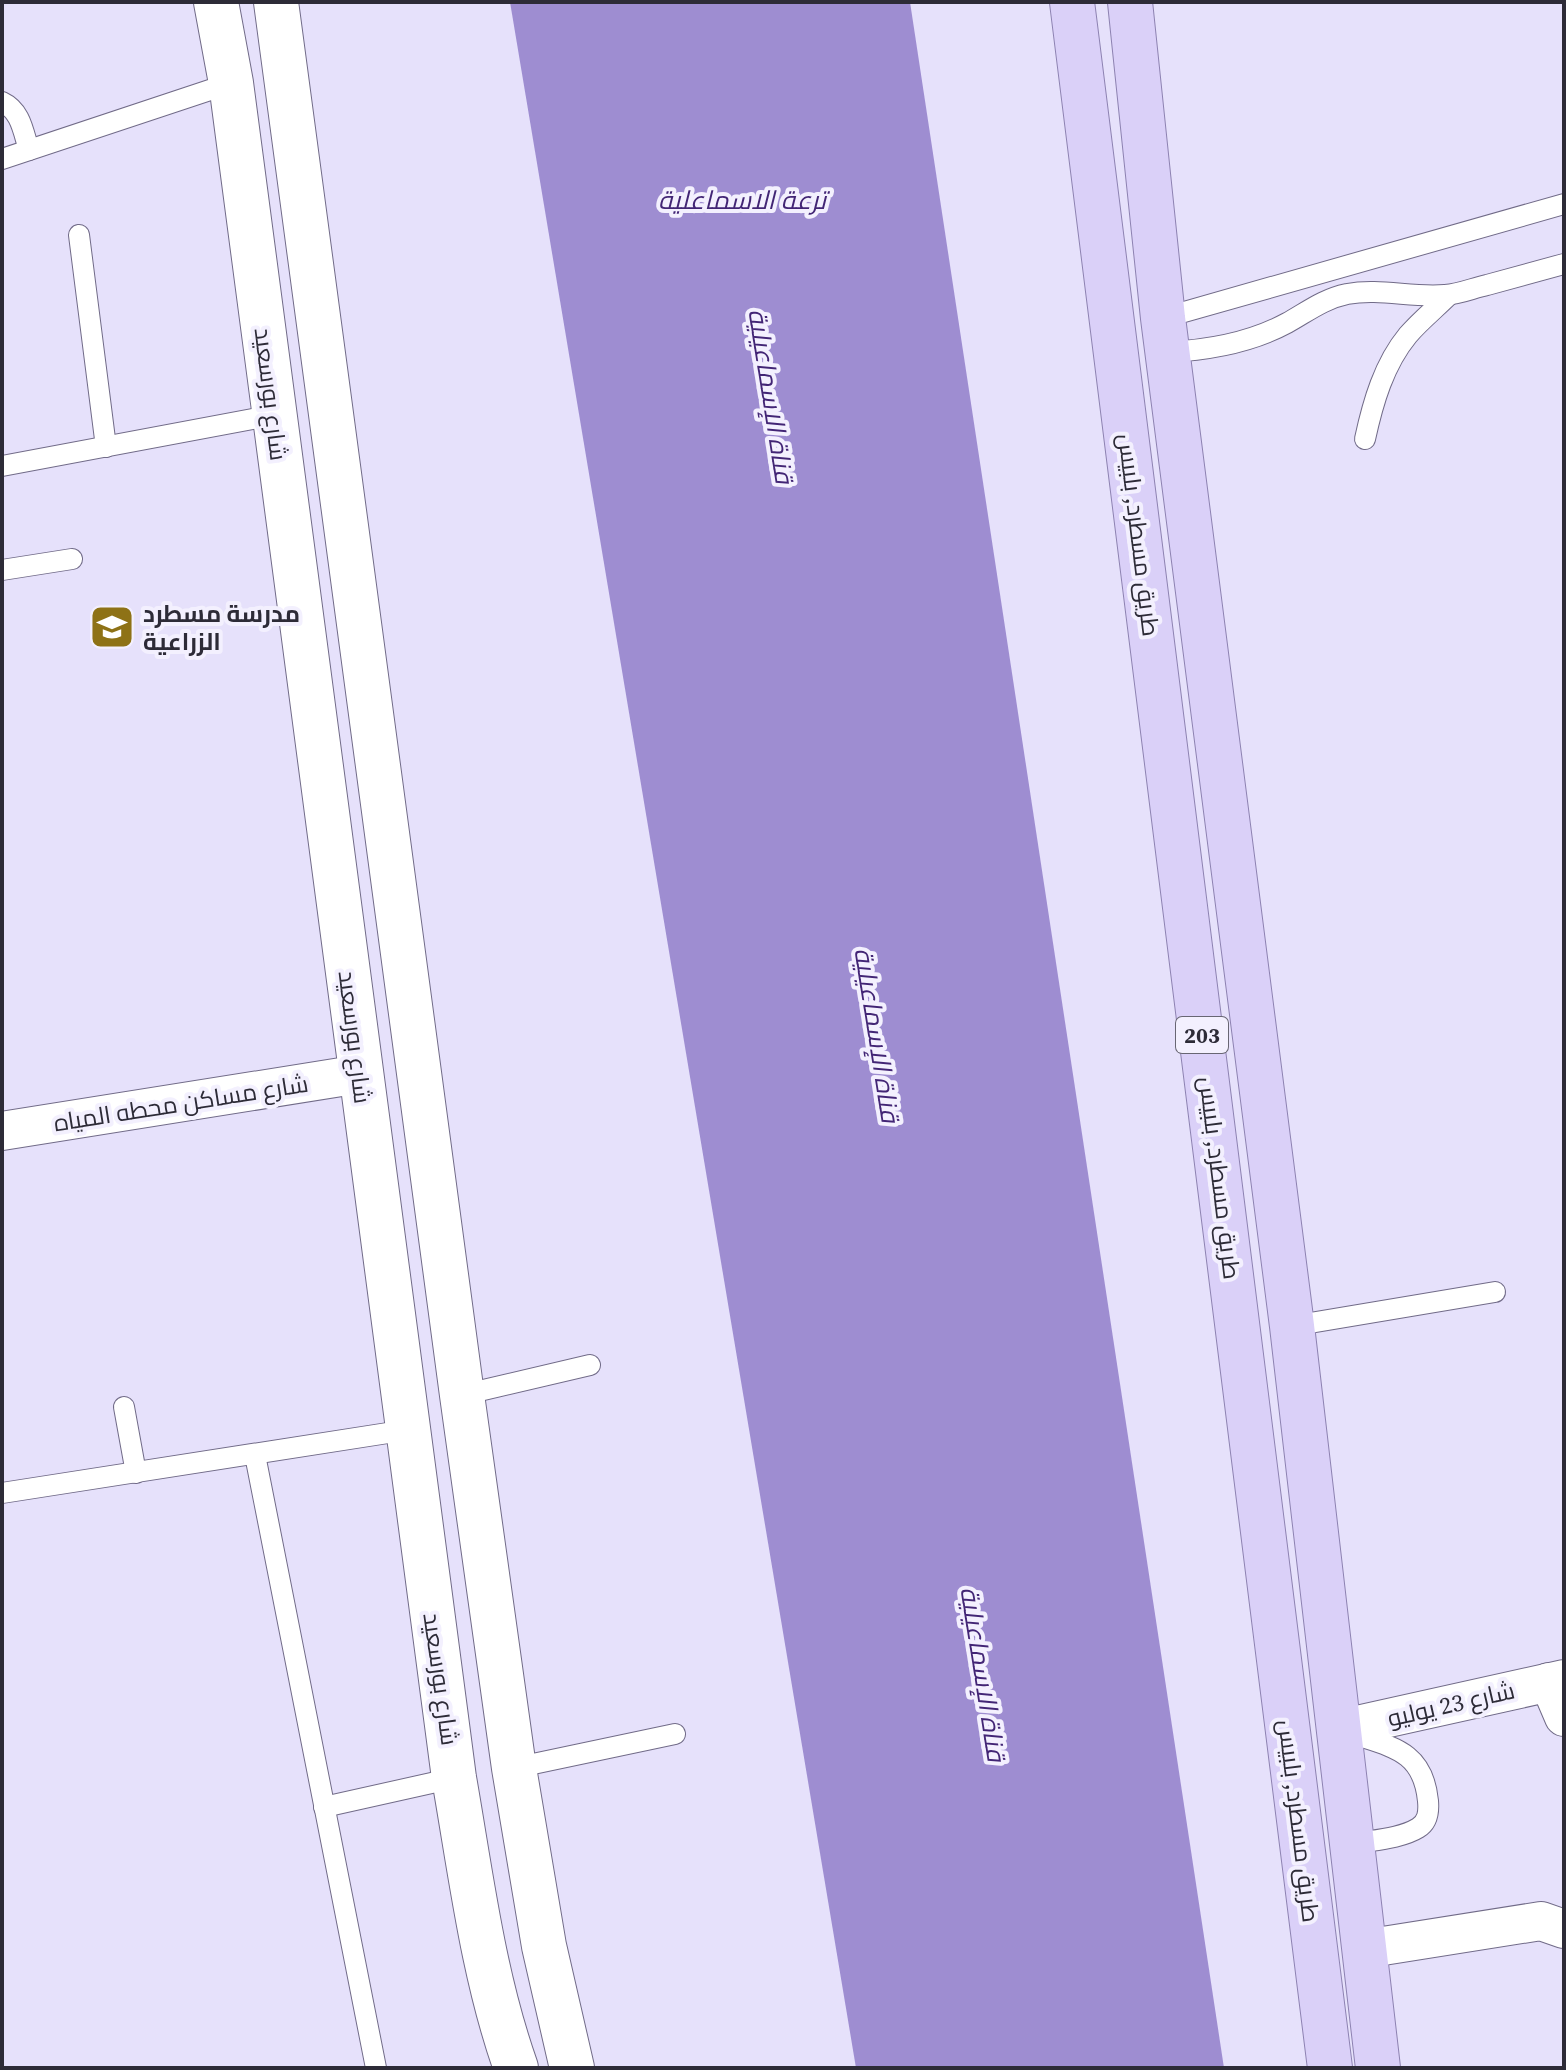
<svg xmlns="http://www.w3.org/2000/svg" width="1566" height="2070" viewBox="0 0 1566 2070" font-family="'Source Serif 4',Cairo,serif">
  <rect width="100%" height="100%" fill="#e6e1fb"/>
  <!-- water -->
  <path fill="#9e8dd1" d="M 510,2 L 910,2 L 1224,2068 L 856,2068 Z"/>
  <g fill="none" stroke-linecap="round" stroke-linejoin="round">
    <!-- service casing -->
    <g stroke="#716b88" stroke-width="22">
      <g id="service">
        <path d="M 2,102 C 21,111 23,131 29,150"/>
        <path d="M 2,159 L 231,83"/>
        <path d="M 79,235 L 106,447"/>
        <path d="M 1163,318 L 1564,204"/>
        <path d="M 1168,352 C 1210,350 1250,343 1287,323 C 1307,312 1323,299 1347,294 C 1380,288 1412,298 1445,295 C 1460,294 1473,288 1487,285 C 1512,278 1538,271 1564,264"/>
        <path d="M 1365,439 C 1373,402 1384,364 1408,335 C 1420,321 1436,308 1449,295"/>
        <path d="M 2,466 L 274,415"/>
        <path d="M 2,570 L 72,559"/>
        <path d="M 1292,1326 L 1495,1292"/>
        <path d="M 462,1395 L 590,1365"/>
        <path d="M 124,1407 L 136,1473"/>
        <path d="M 255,1455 L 376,2068"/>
        <path d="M 2,1493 L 407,1430"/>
        <path d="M 1347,1732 C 1390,1747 1423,1749 1428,1801 C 1429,1812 1428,1822 1418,1828 C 1400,1839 1372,1840 1352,1844"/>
        <path d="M 514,1768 L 675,1734"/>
        <path d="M 324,1807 L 454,1778"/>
      </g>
    </g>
    <!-- minor casing -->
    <g stroke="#716b88" stroke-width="40">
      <g id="minor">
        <path d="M 2,1131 L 360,1074"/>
        <path d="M 1549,1682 L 1564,1717"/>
        <path d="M 1339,1729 L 1564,1679"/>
        <path d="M 1364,1949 L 1541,1921 L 1564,1929"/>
      </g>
    </g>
    <!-- secondary casing -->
    <g stroke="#716b88" stroke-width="46">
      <g id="secondary">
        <path d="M 216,2 L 231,83 L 454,1778 C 471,1875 483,1975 516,2068"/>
        <path d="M 276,2 L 462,1395 L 514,1768 L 544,1946 L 572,2068"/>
      </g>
    </g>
    <!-- primary casing -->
    <g stroke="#8d82b1" stroke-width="46">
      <g id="primary">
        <path d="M 1072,2 L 1330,2068"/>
        <path d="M 1130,2 L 1163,318 L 1292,1326 L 1378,2068"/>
      </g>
    </g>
    <!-- service -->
    <use href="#service" stroke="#fff" stroke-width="20"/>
    <!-- minor -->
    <use href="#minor" stroke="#fff" stroke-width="38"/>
    <!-- secondary -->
    <use href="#secondary" stroke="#fff" stroke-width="44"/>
    <!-- primary -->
    <use href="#primary" stroke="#dad0f8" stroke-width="44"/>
  </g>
  <!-- icons -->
  <defs>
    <g id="school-square" transform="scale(2.3)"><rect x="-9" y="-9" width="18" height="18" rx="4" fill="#8e7216" stroke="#f3f0fe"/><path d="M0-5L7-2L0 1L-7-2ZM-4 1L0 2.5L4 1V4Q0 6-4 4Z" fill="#fff"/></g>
  </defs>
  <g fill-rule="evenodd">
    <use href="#school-square" x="112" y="627"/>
  </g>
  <g text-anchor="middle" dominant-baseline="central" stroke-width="8" stroke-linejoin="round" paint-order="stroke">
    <!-- shield labels -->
    <rect fill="#f3f0fe" stroke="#686673" stroke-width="2" x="1176" y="1017" width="52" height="36" rx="6"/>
    <g font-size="22" font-weight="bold" fill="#2d2b37">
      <text x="1202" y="1035">203</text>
    </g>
    <!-- street labels -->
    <g font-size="24" fill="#2d2b37" stroke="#f3f0fe">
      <text transform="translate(271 394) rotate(83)">شارع بورسعيد</text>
      <text transform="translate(1139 535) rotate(83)">طريق مسطرد, بلبيس</text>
      <text transform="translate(355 1037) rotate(83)">شارع بورسعيد</text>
      <text transform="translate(181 1103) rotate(-9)">شارع مساكن محطه المياه</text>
      <text transform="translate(1220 1178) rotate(83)">طريق مسطرد, بلبيس</text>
      <text transform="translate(441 1679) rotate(82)">شارع بورسعيد</text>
      <text transform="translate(1451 1704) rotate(-13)">شارع 23 يوليو</text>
      <text transform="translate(1299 1821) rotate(83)">طريق مسطرد, بلبيس</text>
    </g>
    <!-- poi labels -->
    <g font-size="24" font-weight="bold" fill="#2d2b37" stroke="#f3f0fe" text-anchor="start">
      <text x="143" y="613">مدرسة مسطرد<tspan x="143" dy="28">الزراعية</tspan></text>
    </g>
    <!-- water labels -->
    <g font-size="26" font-style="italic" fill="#422575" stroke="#f3f0fe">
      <text x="742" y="200">ترعة الاسماعلية</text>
      <text transform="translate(771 396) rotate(81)">قناة الإسماعيلية</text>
      <text transform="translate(877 1035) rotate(81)">قناة الإسماعيلية</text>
      <text transform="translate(983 1674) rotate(81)">قناة الإسماعيلية</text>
    </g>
  </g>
  <!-- border -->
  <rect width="1566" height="2070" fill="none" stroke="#2d2b37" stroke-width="8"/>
</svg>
